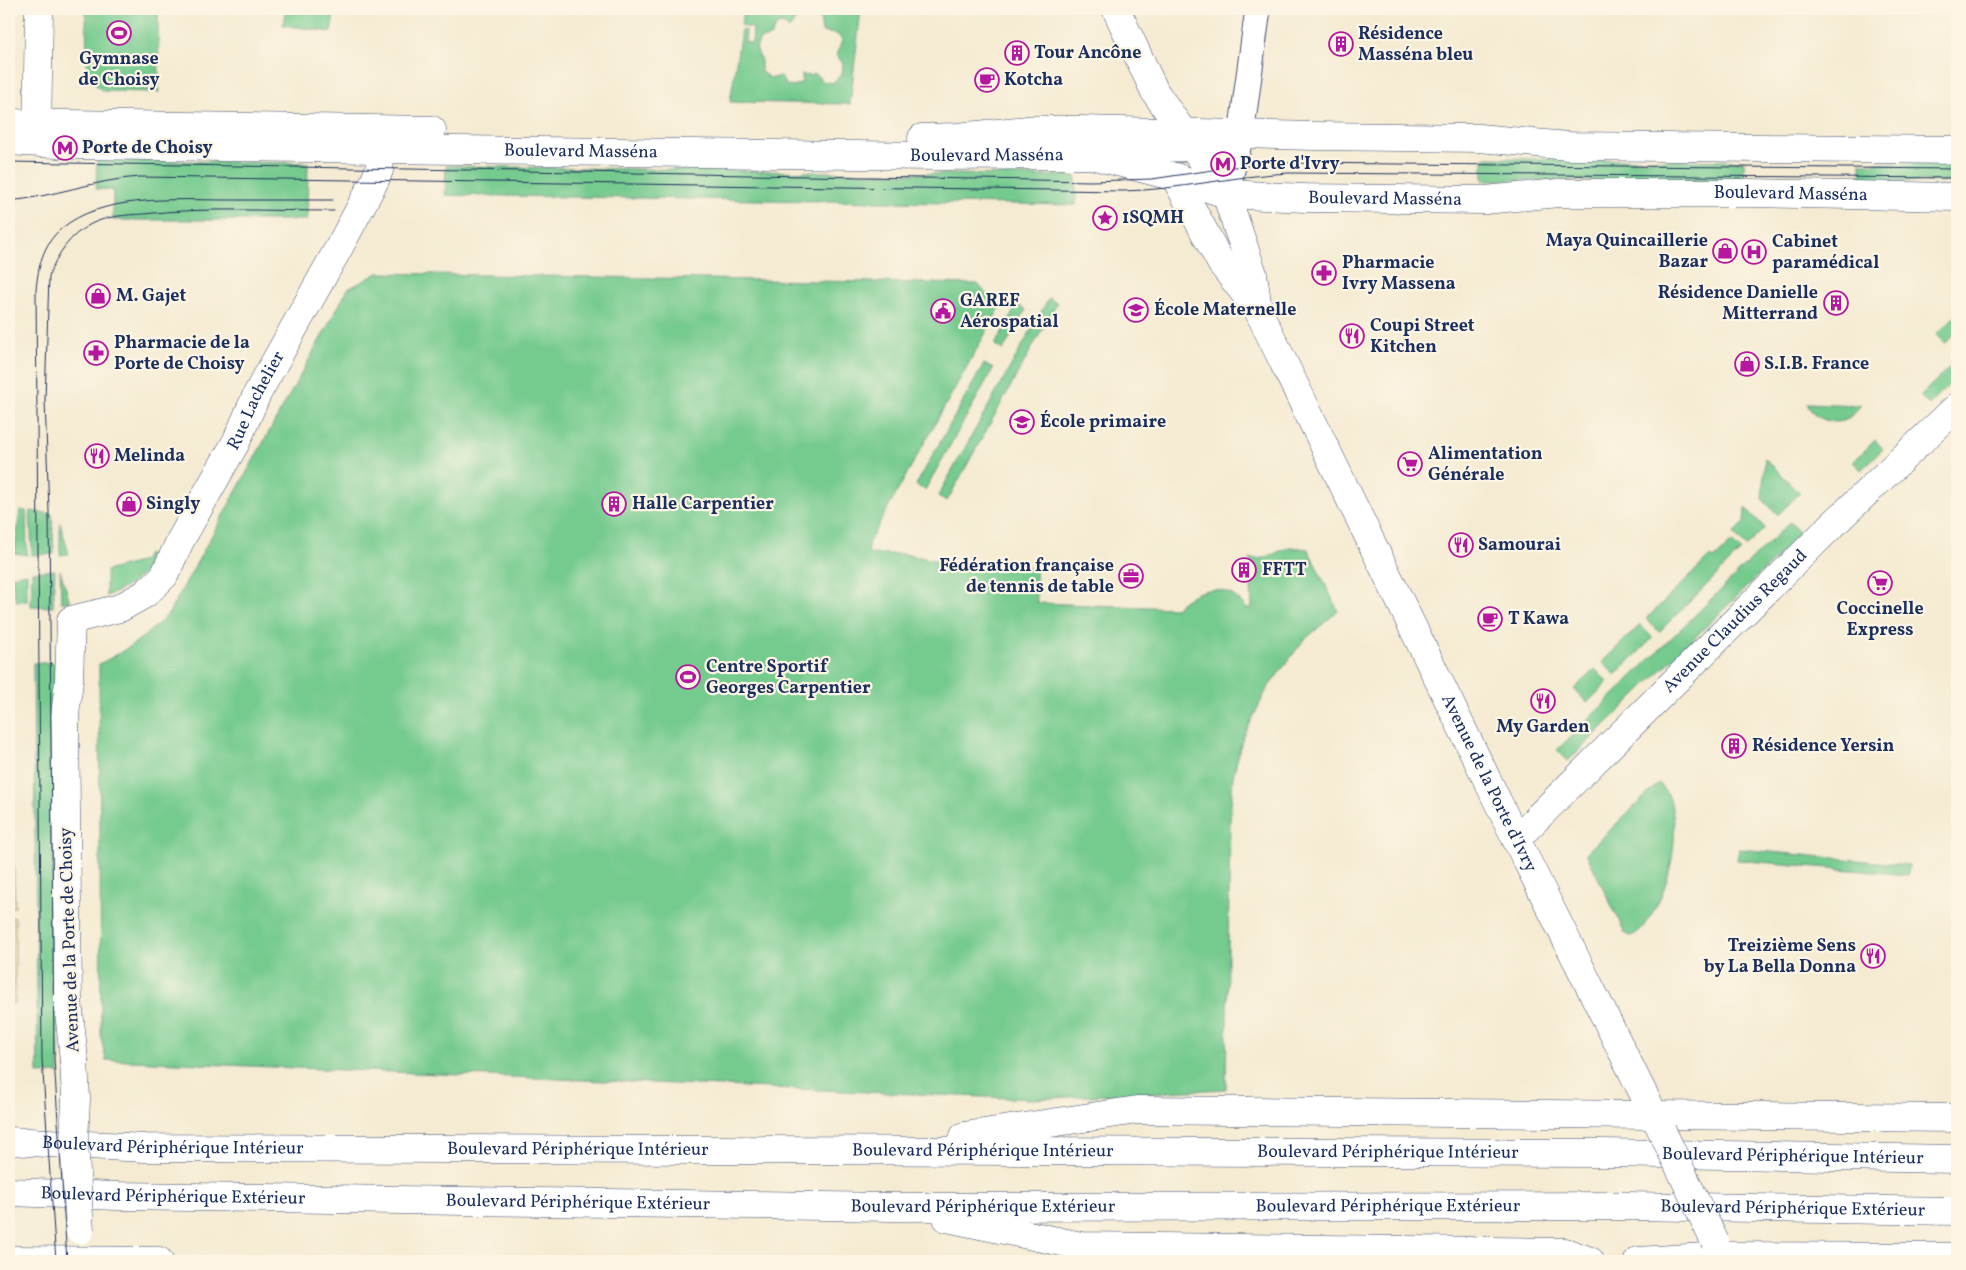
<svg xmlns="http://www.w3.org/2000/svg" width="1966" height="1270" viewBox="0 0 1966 1270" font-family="Vollkorn,serif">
  <rect width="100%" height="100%" fill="#fcf5e5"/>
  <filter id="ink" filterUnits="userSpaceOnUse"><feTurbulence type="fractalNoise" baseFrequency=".02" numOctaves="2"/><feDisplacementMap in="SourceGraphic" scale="10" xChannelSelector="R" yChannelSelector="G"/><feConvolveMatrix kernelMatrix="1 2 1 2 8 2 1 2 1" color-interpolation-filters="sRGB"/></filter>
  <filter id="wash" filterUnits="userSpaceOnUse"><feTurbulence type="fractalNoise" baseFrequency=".0096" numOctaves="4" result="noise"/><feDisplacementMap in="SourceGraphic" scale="20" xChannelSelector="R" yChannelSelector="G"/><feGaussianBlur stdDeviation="1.12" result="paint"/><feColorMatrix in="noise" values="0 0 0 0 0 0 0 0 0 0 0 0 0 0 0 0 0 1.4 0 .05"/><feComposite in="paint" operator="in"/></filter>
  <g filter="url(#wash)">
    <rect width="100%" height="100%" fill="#f5ebd2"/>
    <!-- green -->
    <g fill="#75ca8e" stroke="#487c76">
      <path d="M 86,9 L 158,9 L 159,92 L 102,91 L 87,75 Z"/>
      <path d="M 277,9 L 335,9 L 331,32 L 283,25 L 285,11 Z"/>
      <path d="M 743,9 L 804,9 L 789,29 L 785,25 L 778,24 L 770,37 L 760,39 L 756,48 L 761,61 L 761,72 L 770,78 L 781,77 L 785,84 L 792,87 L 802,82 L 802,74 L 808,76 L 816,74 L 822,81 L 832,83 L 842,75 L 843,64 L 837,55 L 842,40 L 837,34 L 822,32 L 819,9 L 861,9 L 850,104 L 730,102 L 741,30 L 746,31 L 745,42 L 752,43 L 753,28 L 741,26 Z"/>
      <path d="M 1483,158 L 1744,161 L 1744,182 L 1483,180 Z"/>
      <path d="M 97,160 L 308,163 L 307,220 L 113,220 L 113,190 L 96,189 Z"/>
      <path d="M 1861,163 L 1957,164 L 1957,182 L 1861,181 Z"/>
      <path d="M 446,166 L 1076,176 L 1076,205 L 445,195 Z"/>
      <path d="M 378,273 L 978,284 L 999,309 L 868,544 L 869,554 L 905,554 L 983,570 L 1036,568 L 1037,603 L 1176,608 C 1198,586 1226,581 1247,609 L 1252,607 L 1250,559 L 1264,558 L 1290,547 L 1308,549 L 1338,611 L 1303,641 L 1267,689 L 1242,740 L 1233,776 L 1230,821 L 1226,1089 L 1032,1099 L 106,1060 L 101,1038 L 99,664 C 126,651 148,635 169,613 L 348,289 Z"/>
      <path d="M 1049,298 L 1057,303 L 947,501 L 938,496 Z"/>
      <path d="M 1017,305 L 1026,310 L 1003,350 L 995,345 Z"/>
      <path d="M 1957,314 L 1957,331 L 1945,344 L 1936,335 Z"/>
      <path d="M 1957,360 L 1957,377 L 1929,405 L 1920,396 Z"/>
      <path d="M 984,364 L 993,369 L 925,490 L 916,485 Z"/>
      <path d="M 1807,403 L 1861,405 C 1856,410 1852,416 1847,419 C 1833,427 1811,417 1807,403 Z"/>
      <path d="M 1875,440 L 1883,449 L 1861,470 L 1853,462 Z"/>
      <path d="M 1765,458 L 1800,493 L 1778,515 L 1762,499 Z"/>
      <path d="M 1745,507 L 1765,528 L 1746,547 L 1734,534 L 1744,523 Z"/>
      <path d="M 20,510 L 26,511 L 27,555 L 14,553 Z"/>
      <path d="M 30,511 L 52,514 L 54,554 L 32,555 Z"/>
      <path d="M 1790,522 L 1801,534 L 1568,761 L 1557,750 Z"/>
      <path d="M 60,523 L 69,554 L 60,555 Z"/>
      <path d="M 1732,542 L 1741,551 L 1659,632 L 1646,619 L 1710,556 L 1714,559 Z"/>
      <path d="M 147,554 L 157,559 C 143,576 127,589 106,596 L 106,571 L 143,561 Z"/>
      <path d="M 55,570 L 53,607 L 31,606 L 32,572 Z"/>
      <path d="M 60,570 L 70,602 L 61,602 Z"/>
      <path d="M 27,573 L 27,601 L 16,601 L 11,576 Z"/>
      <path d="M 1640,625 L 1653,638 L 1615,675 L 1602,662 Z"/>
      <path d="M 33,663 L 54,663 L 59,1073 L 38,1074 Z"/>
      <path d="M 1595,669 L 1608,682 L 1587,703 L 1574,689 Z"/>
      <path d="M 1659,783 C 1664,789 1669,794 1671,803 C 1680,840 1670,887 1649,918 C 1644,926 1639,934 1630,936 L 1625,933 L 1586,853 Z"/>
      <path d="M 1739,849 L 1909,865 L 1908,875 L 1737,860 Z"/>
    </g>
    <!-- sand -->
    <g fill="#eeda9e" stroke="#84847e">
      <path d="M 9,841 L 13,841 L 15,907 L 11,907 Z"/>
      <path d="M 11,917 L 15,918 L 15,1003 L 11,1003 Z"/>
    </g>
  </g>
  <g filter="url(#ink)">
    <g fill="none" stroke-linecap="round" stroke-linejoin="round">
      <!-- minor casing -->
      <g stroke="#3c4b6f" stroke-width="27">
        <g id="minor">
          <path d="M 1100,156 L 1118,150 L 1238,148"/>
          <path d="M 1226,194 L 1241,135 L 1258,9"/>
        </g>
      </g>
      <!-- major casing -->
      <g stroke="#3c4b6f" stroke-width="29">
        <g id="major">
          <path d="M 1116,9 L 1155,92 L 1226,194 L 1253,274 L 1258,309"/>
          <path d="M 9,123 L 432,130"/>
          <path d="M 922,138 L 957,137 L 1028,130 L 1082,130 L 1315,136 L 1479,138 L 1568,146 L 1957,150"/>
          <path d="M 37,139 L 39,9"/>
          <path id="s1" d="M 9,141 L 74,145 L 933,156 L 1091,155 L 1175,177 L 1226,194 L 1305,198 L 1485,200 L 1558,193 L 1752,193 L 1957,197"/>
          <path id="s2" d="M 1175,177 L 1221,263 L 1258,310 L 1516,839 L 1662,1131"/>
          <path id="s3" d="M 1516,839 L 1828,529 L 1957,407"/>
          <path id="s4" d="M 74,1060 L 68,1001 L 65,716 L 69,680 L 71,620 L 120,608 L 145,594 L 164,576 L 180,541 L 236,442 L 257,394 L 342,242 L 375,180 L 379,170 L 383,131"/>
          <path d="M 9,1260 L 159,1261"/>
          <path d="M 1638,1261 L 1722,1256"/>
        </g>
      </g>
      <!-- highway casing -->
      <g stroke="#3c4b6f" stroke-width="29">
        <g id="highway">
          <path d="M 964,1136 L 1137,1110 L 1957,1118"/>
          <path id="s5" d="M 9,1141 L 145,1148 L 1601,1153 L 1957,1159"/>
          <path id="s6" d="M 9,1192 L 118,1196 L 891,1207 L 1627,1206 L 1957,1211"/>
          <path d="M 947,1218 L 1081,1246 L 1565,1252 L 1590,1261"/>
          <path d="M 1722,1256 L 1957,1257"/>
        </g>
      </g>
      <!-- minor -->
      <use href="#minor" stroke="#fff" stroke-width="25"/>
      <!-- major -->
      <use href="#major" stroke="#fff" stroke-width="28"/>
      <!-- highway -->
      <use href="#highway" stroke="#fff" stroke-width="28"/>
      <!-- tram -->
      <g stroke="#1b2f5e" stroke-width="1">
        <path d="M 9,162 L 1091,181 L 1152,179 L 1233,167 L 1289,163 L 1957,169"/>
        <path d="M 9,201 C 53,197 94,180 139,177 L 1123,191 C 1178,190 1232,176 1288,173 L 1957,178"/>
        <path d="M 56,1261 L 42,1059 L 36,290 C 38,267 43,244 61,229 C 101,194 177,200 227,200 C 262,200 298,200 333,200"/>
        <path d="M 67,1261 L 54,1059 L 49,512 L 45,400 L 49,276 C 57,254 70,235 91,224 C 107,216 126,215 143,214 C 206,207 271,211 334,211"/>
      </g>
      <!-- major-bridge casing -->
      <g stroke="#3c4b6f" stroke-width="29" stroke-linecap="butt">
        <g id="major-bridge">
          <path d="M 74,1060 L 76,1099 L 74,1142 L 80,1230"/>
          <path d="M 1662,1131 L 1715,1242"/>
        </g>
      </g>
      <!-- major-bridge -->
      <use href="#major-bridge" stroke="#fff" stroke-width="28"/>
    </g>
  </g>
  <!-- icons -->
  <defs>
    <g id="stadium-ring" transform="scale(1.25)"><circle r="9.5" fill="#fcf5e5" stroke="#b5179e" stroke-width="1.5"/><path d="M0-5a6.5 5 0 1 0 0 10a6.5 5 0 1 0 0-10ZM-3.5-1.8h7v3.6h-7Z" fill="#b5179e"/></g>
    <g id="building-ring" transform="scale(1.25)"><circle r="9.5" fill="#fcf5e5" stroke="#b5179e" stroke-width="1.5"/><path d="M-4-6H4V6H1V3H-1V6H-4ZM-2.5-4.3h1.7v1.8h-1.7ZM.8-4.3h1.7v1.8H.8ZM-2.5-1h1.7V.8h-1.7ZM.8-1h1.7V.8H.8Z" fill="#b5179e"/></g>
    <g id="cafe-ring" transform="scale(1.25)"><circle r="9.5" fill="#fcf5e5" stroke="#b5179e" stroke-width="1.5"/><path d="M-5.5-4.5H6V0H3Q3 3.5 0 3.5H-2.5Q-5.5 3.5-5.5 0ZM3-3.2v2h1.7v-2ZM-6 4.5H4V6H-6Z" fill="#b5179e"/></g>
    <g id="metro-ring" transform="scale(1.25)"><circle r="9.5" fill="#fcf5e5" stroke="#b5179e" stroke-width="1.5"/><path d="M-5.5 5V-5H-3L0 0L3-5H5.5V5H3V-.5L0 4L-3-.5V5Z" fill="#b5179e"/></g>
    <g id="sight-ring" transform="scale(1.25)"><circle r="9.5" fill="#fcf5e5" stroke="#b5179e" stroke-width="1.5"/><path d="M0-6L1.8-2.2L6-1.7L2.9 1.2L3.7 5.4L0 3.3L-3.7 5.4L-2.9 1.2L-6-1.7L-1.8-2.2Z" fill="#b5179e"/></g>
    <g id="shop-ring" transform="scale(1.25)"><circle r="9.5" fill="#fcf5e5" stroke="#b5179e" stroke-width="1.5"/><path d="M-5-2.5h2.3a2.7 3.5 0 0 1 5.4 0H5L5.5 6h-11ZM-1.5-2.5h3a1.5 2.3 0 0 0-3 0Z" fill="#b5179e"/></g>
    <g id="hospital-ring" transform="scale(1.25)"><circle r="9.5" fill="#fcf5e5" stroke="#b5179e" stroke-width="1.5"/><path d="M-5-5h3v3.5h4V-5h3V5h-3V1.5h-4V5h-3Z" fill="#b5179e"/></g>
    <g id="pharmacy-ring" transform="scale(1.25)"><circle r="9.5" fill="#fcf5e5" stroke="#b5179e" stroke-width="1.5"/><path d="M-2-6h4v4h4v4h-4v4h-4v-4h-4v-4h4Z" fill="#b5179e"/></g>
    <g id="school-ring" transform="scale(1.25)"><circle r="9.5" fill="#fcf5e5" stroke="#b5179e" stroke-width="1.5"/><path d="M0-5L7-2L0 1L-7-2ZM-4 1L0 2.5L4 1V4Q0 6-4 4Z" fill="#b5179e"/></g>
    <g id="civic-ring" transform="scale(1.25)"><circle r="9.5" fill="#fcf5e5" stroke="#b5179e" stroke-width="1.5"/><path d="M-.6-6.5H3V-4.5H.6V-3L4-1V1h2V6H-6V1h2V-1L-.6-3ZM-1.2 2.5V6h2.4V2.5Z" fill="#b5179e"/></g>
    <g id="restaurant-ring" transform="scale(1.25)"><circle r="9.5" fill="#fcf5e5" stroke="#b5179e" stroke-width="1.5"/><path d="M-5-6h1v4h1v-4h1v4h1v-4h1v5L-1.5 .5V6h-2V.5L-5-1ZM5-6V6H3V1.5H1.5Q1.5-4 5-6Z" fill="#b5179e"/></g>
    <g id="supermarket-ring" transform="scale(1.25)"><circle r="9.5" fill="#fcf5e5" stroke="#b5179e" stroke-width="1.5"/><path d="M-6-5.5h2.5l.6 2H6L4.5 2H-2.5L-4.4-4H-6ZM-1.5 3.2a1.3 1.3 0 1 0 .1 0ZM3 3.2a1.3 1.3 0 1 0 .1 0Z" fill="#b5179e"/></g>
    <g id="office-ring" transform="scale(1.25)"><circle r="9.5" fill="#fcf5e5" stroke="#b5179e" stroke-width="1.5"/><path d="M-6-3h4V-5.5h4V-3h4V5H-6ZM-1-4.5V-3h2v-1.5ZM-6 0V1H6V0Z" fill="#b5179e"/></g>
  </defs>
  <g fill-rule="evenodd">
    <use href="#stadium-ring" x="119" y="33"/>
    <use href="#building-ring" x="1341" y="44"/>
    <use href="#building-ring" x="1017" y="53"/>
    <use href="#cafe-ring" x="987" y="80"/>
    <use href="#metro-ring" x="65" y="148"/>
    <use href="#metro-ring" x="1223" y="164"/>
    <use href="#sight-ring" x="1105" y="218"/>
    <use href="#shop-ring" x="1725" y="251"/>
    <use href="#hospital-ring" x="1754" y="252"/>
    <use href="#pharmacy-ring" x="1324" y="273"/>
    <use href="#shop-ring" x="98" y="296"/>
    <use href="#building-ring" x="1836" y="303"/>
    <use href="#school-ring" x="1136" y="310"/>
    <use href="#civic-ring" x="943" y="311"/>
    <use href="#restaurant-ring" x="1352" y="336"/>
    <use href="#pharmacy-ring" x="96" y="353"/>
    <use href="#shop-ring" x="1747" y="364"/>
    <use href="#school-ring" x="1022" y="422"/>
    <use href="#restaurant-ring" x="97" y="456"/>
    <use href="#supermarket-ring" x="1410" y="464"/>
    <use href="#shop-ring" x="129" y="504"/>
    <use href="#building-ring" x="614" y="504"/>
    <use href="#restaurant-ring" x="1461" y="545"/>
    <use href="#building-ring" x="1244" y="570"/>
    <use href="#office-ring" x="1131" y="576"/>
    <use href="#supermarket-ring" x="1880" y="583"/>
    <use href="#cafe-ring" x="1490" y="619"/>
    <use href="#stadium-ring" x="688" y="677"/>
    <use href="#restaurant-ring" x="1543" y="701"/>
    <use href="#building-ring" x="1734" y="746"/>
    <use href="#restaurant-ring" x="1873" y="956"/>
  </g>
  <g text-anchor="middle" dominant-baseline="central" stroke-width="4.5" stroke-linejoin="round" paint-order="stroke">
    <!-- poi labels -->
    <g font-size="18" font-weight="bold" fill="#1b2f5e" stroke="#fcf5e5" text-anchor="start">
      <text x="1358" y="34">Résidence<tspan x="1358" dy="21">Masséna bleu</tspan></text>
      <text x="1034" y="53">Tour Ancône</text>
      <text x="119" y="59" text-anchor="middle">Gymnase<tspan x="119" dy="21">de Choisy</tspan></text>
      <text x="1004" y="80">Kotcha</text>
      <text x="82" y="148">Porte de Choisy</text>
      <text x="1240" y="164">Porte d'Ivry</text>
      <text x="1122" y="218">1SQMH</text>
      <text x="1708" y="241" text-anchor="end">Maya Quincaillerie<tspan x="1708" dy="21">Bazar</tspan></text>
      <text x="1772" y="242">Cabinet<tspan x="1772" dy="21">paramédical</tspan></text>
      <text x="1342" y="263">Pharmacie<tspan x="1342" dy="21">Ivry Massena</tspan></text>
      <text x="1818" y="293" text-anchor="end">Résidence Danielle<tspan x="1818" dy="21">Mitterrand</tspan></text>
      <text x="116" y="296">M. Gajet</text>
      <text x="960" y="301">GAREF<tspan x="960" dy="21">Aérospatial</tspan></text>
      <text x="1154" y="310">École Maternelle</text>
      <text x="1370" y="326">Coupi Street<tspan x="1370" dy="21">Kitchen</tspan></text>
      <text x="114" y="343">Pharmacie de la<tspan x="114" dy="21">Porte de Choisy</tspan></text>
      <text x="1764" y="364">S.I.B. France</text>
      <text x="1040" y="422">École primaire</text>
      <text x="1428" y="454">Alimentation<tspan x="1428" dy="21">Générale</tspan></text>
      <text x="114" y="456">Melinda</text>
      <text x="146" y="504">Singly</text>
      <text x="632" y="504">Halle Carpentier</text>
      <text x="1478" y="545">Samourai</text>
      <text x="1114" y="566" text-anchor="end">Fédération française<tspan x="1114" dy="21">de tennis de table</tspan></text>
      <text x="1262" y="570">FFTT</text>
      <text x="1880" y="609" text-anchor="middle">Coccinelle<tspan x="1880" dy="21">Express</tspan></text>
      <text x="1508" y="619">T Kawa</text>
      <text x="706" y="667">Centre Sportif<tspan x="706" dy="21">Georges Carpentier</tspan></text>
      <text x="1543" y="727" text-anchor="middle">My Garden</text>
      <text x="1752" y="746">Résidence Yersin</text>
      <text x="1856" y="946" text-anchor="end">Treizième Sens<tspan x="1856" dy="21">by La Bella Donna</tspan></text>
    </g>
    <!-- street labels -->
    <g font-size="18" fill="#1b2f5e" stroke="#fcf5e5">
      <text stroke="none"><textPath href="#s1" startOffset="572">Boulevard Masséna</textPath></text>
      <text stroke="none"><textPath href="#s1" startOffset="978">Boulevard Masséna</textPath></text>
      <text stroke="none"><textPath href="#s1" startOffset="1788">Boulevard Masséna</textPath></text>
      <text stroke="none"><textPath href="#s1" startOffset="1382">Boulevard Masséna</textPath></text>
      <text stroke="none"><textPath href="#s4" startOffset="744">Rue Lachelier</textPath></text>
      <text stroke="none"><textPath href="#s3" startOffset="309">Avenue Claudius Regaud</textPath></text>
      <text stroke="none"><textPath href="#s2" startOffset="684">Avenue de la Porte d'Ivry</textPath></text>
      <text transform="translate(70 940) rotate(-92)">Avenue de la Porte de Choisy</text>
      <text stroke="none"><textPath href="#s5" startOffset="164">Boulevard Périphérique Intérieur</textPath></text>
      <text stroke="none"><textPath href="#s5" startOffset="569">Boulevard Périphérique Intérieur</textPath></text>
      <text stroke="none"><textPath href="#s5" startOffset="974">Boulevard Périphérique Intérieur</textPath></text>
      <text stroke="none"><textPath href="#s5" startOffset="1379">Boulevard Périphérique Intérieur</textPath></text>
      <text stroke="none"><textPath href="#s5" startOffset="1784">Boulevard Périphérique Intérieur</textPath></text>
      <text stroke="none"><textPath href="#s6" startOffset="164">Boulevard Périphérique Extérieur</textPath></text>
      <text stroke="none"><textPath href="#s6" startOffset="569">Boulevard Périphérique Extérieur</textPath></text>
      <text stroke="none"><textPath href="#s6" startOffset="974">Boulevard Périphérique Extérieur</textPath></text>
      <text stroke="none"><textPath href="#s6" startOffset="1379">Boulevard Périphérique Extérieur</textPath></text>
      <text stroke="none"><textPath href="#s6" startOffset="1784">Boulevard Périphérique Extérieur</textPath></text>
    </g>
  </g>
  <!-- margin -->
  <rect width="1966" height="1270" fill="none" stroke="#fcf5e5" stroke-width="30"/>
</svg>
